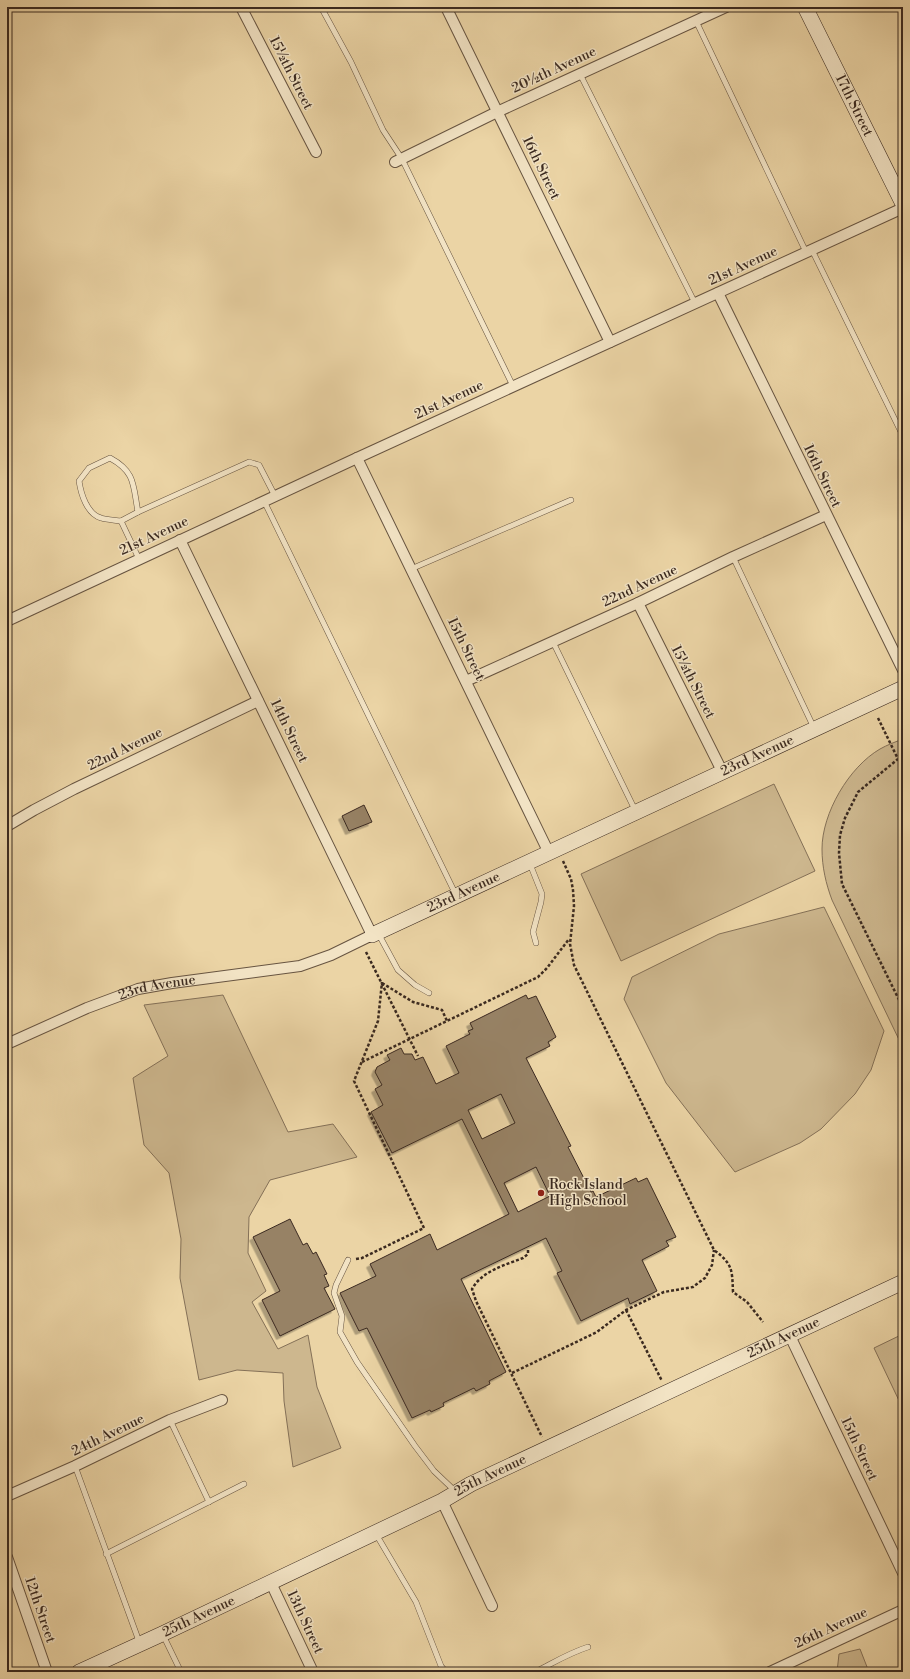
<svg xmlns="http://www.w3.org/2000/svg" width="910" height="1679" viewBox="0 0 910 1679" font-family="'Libre Bodoni',serif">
  <defs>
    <filter id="shadow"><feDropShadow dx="-3.5" dy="3.5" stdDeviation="0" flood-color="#0004"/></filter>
  </defs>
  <rect width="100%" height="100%" fill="#ebd4a5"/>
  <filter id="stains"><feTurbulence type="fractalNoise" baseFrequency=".005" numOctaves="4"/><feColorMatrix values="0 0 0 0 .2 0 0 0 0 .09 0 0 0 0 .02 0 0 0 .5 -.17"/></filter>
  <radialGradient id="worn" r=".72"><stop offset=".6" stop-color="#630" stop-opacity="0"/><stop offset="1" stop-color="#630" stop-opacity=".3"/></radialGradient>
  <!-- green -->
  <g fill="#cdb78e" stroke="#847057">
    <path d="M 903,739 L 903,1048 L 832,900 C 826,884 822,867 822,849 C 822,813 849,767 880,749 C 887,745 895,742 903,739 Z"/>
    <path d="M 774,784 L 815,871 L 621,961 L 581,874 Z"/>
    <path d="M 824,907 L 884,1031 L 871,1070 L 855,1094 L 821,1129 L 800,1143 L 735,1172 L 666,1083 L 624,999 L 632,977 L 719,934 Z"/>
    <path d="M 223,995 L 288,1132 L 333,1124 L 357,1157 L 270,1180 L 249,1217 L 248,1253 L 266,1291 L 252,1302 L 278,1349 L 308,1335 L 317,1387 L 341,1448 L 293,1467 L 284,1401 L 283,1373 L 237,1370 L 199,1380 L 180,1278 L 181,1239 L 169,1173 L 144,1145 L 133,1078 L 168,1056 L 144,1005 Z"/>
    <path d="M 903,1334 L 903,1409 L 874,1348 Z"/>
    <path d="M 860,1649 L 869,1672 L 837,1672 L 839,1654 Z"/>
  </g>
  <!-- building -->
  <g fill="#978265" stroke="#3b2a20" fill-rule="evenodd" filter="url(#shadow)">
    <path d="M 364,805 L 372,822 L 349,831 L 342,816 Z"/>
    <path d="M 526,995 L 528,999 L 536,996 L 556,1037 L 548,1042 L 550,1046 L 526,1058 L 571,1146 L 568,1147 L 591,1192 L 593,1191 L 596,1197 L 636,1178 L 638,1182 L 647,1178 L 676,1237 L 666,1241 L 669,1246 L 642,1260 L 657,1291 L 630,1304 L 628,1298 L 581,1321 L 557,1273 L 562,1271 L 546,1238 L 461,1279 L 506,1372 L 489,1381 L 490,1384 L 476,1391 L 474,1388 L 443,1403 L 444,1406 L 431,1412 L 430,1410 L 412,1418 L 367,1328 L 359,1331 L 340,1293 L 376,1276 L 370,1264 L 430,1234 L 437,1250 L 509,1214 L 462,1119 L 392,1153 L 371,1112 L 383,1105 L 375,1089 L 382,1085 L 375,1072 L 377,1067 L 390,1060 L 387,1055 L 401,1048 L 404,1054 L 412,1054 L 415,1060 L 423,1057 L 436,1084 L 459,1073 L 446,1046 L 470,1034 L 468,1031 L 473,1029 L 470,1023 ZM 501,1094 L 515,1123 L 482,1139 L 468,1110 ZM 536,1167 L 550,1196 L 518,1212 L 504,1183 Z"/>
    <path d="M 290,1219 L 303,1245 L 307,1243 L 313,1254 L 316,1252 L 327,1274 L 324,1275 L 329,1286 L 324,1288 L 335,1309 L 280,1336 L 262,1300 L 280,1291 L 253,1237 Z"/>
  </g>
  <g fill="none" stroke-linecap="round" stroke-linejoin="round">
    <!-- lane casing -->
    <g stroke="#675441" stroke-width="6">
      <g id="lane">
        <path d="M 321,7 L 351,62 L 383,130 L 402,159 L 513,386"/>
        <path d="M 696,21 L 806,252"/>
        <path d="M 580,74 L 695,303"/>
        <path d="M 812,250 L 903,436"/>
        <path d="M 264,501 L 456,895"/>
        <path d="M 121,521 C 115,520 107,520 101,518 C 87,514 81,494 79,481 L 89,468 L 110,458 C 136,472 133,486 138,512"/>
        <path d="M 733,557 L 814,728"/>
        <path d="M 139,559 L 121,521 L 138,512 L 249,462 L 259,465 L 275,496"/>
        <path d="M 411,569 L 571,500"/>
        <path d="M 553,642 L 636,812"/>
        <path d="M 530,864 L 542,894 L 541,902 L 533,932 L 536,943"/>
        <path d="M 378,933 L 398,970 L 415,985 L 429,993"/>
        <path d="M 348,1260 L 336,1285 L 334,1293 L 342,1316 L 340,1332 L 357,1362 L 415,1446 L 434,1471 L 455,1491"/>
        <path d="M 170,1420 L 209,1502"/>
        <path d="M 75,1466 L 140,1644"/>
        <path d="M 376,1534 L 416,1602 L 441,1666 L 446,1672"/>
        <path d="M 106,1554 L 244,1484"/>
        <path d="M 163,1635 L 181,1672"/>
        <path d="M 535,1672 C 553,1663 569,1653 588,1647"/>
      </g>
    </g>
    <!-- street casing -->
    <g stroke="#675441" stroke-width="12">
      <g id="street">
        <path d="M 241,7 L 316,152"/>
        <path d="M 446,7 L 610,342"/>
        <path d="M 395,162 L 497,112 L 726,7"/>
        <path d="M 718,293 L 903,670"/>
        <path d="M 357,458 L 549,853"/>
        <path d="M 638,603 L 723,773"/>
        <path d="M 7,621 L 357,458 L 903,208"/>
        <path d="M 466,681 L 638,603 L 733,557 L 826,515"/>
        <path d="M 7,826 L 34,810 L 74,789 L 258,701"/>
        <path id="s1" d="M 7,1044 L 87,1008 L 138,989 L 172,983 L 300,966 L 331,955 L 372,935 L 180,540"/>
        <path d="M 790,1336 L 903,1573"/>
        <path d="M 7,1496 L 75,1466 L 170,1420 L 222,1400"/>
        <path d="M 442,1501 L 492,1606"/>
        <path d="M 7,1557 L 47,1672"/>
        <path d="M 271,1583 L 313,1672"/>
        <path d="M 770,1672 L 903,1610"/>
      </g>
    </g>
    <!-- secondary casing -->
    <g stroke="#3b2a20" stroke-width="16">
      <g id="secondary">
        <path id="s2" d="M 805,7 L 903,204"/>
        <path id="s3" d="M 372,935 L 903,688"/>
        <path id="s4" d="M 79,1672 L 162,1634 L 442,1501 L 471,1484 L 903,1282"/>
      </g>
    </g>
    <!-- path -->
    <g stroke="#3b2a20" stroke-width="2.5" stroke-dasharray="3 2" stroke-linecap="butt">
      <path d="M 878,718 L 898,759 L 858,792 L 845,818 L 840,835 L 839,853 L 842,884 L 903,1008"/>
      <path d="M 898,759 L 903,758"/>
      <path d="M 563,861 L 571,879 L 573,890 L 574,906 L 570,944 L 574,965 L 714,1250 C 733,1264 732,1270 733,1292 L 747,1302 L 763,1322"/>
      <path d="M 366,952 L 418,1056"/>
      <path d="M 382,983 L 413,1002 L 442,1010 L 447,1021"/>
      <path d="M 362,1062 L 538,977 L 547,968 L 569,939"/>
      <path d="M 528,1250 L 528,1254 L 523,1258 C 505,1265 482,1271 472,1289 L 476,1301 L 542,1437"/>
      <path d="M 356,1259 L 362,1258 L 424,1228 L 354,1081 L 378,1021 L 382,982"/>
      <path d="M 626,1310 L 662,1381"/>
      <path d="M 512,1373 L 597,1332 L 626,1310 L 664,1292 L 693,1287 L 705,1278 L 712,1265 L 714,1250"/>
    </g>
    <!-- lane -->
    <use href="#lane" stroke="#f2e3c4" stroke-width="5"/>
    <!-- street -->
    <use href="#street" stroke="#f2e3c4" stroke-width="10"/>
    <!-- secondary -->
    <use href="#secondary" stroke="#f2e3c4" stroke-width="15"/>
  </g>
  <!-- markers -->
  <circle fill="#8f2418" stroke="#f2e3c4" stroke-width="1.5" cx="541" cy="1193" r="4"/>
  <g text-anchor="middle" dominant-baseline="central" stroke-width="3" stroke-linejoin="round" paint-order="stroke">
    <!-- street labels -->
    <g font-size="14" fill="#3b2a20" stroke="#f2e3c4">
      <text transform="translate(554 70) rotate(-25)">20½th Avenue</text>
      <text transform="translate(291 73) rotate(63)">15½th Street</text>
      <text stroke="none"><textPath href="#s2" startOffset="110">17th Street</textPath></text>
      <text transform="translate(541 168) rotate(64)">16th Street</text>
      <text transform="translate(743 266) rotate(-25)">21st Avenue</text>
      <text transform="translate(449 400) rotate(-25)">21st Avenue</text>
      <text transform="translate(822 476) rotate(64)">16th Street</text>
      <text transform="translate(154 536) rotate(-25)">21st Avenue</text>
      <text transform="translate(640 586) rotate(-25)">22nd Avenue</text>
      <text transform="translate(466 649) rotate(64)">15th Street</text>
      <text transform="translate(693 682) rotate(63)">15½th Street</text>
      <text transform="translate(289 731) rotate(64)">14th Street</text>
      <text transform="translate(125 749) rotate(-26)">22nd Avenue</text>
      <text stroke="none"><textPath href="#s3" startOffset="425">23rd Avenue</textPath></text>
      <text stroke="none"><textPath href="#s3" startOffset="101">23rd Avenue</textPath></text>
      <text stroke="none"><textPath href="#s1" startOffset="161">23rd Avenue</textPath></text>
      <text stroke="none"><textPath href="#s4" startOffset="780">25th Avenue</textPath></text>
      <text transform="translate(108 1435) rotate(-26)">24th Avenue</text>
      <text transform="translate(859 1449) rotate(65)">15th Street</text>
      <text stroke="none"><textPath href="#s4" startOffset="456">25th Avenue</textPath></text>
      <text transform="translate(40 1610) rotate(71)">12th Street</text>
      <text stroke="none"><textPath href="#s4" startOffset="132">25th Avenue</textPath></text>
      <text transform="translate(305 1622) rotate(65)">13th Street</text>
      <text transform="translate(831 1628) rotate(-25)">26th Avenue</text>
    </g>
    <!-- poi labels -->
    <g font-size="14" fill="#3b2a20" stroke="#f2e3c4" text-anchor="start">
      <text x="549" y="1185">Rock Island<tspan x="549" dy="16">High School</tspan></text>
    </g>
  </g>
  <!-- margin -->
  <rect width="910" height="1679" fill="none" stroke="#ebd4a5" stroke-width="24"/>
  <rect x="8" y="8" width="894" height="1663" fill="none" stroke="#3b2a20" stroke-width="2"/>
  <rect x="12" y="12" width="886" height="1655" fill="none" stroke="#3b2a20"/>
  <rect width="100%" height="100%" filter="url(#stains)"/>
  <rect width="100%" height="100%" fill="url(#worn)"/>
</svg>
